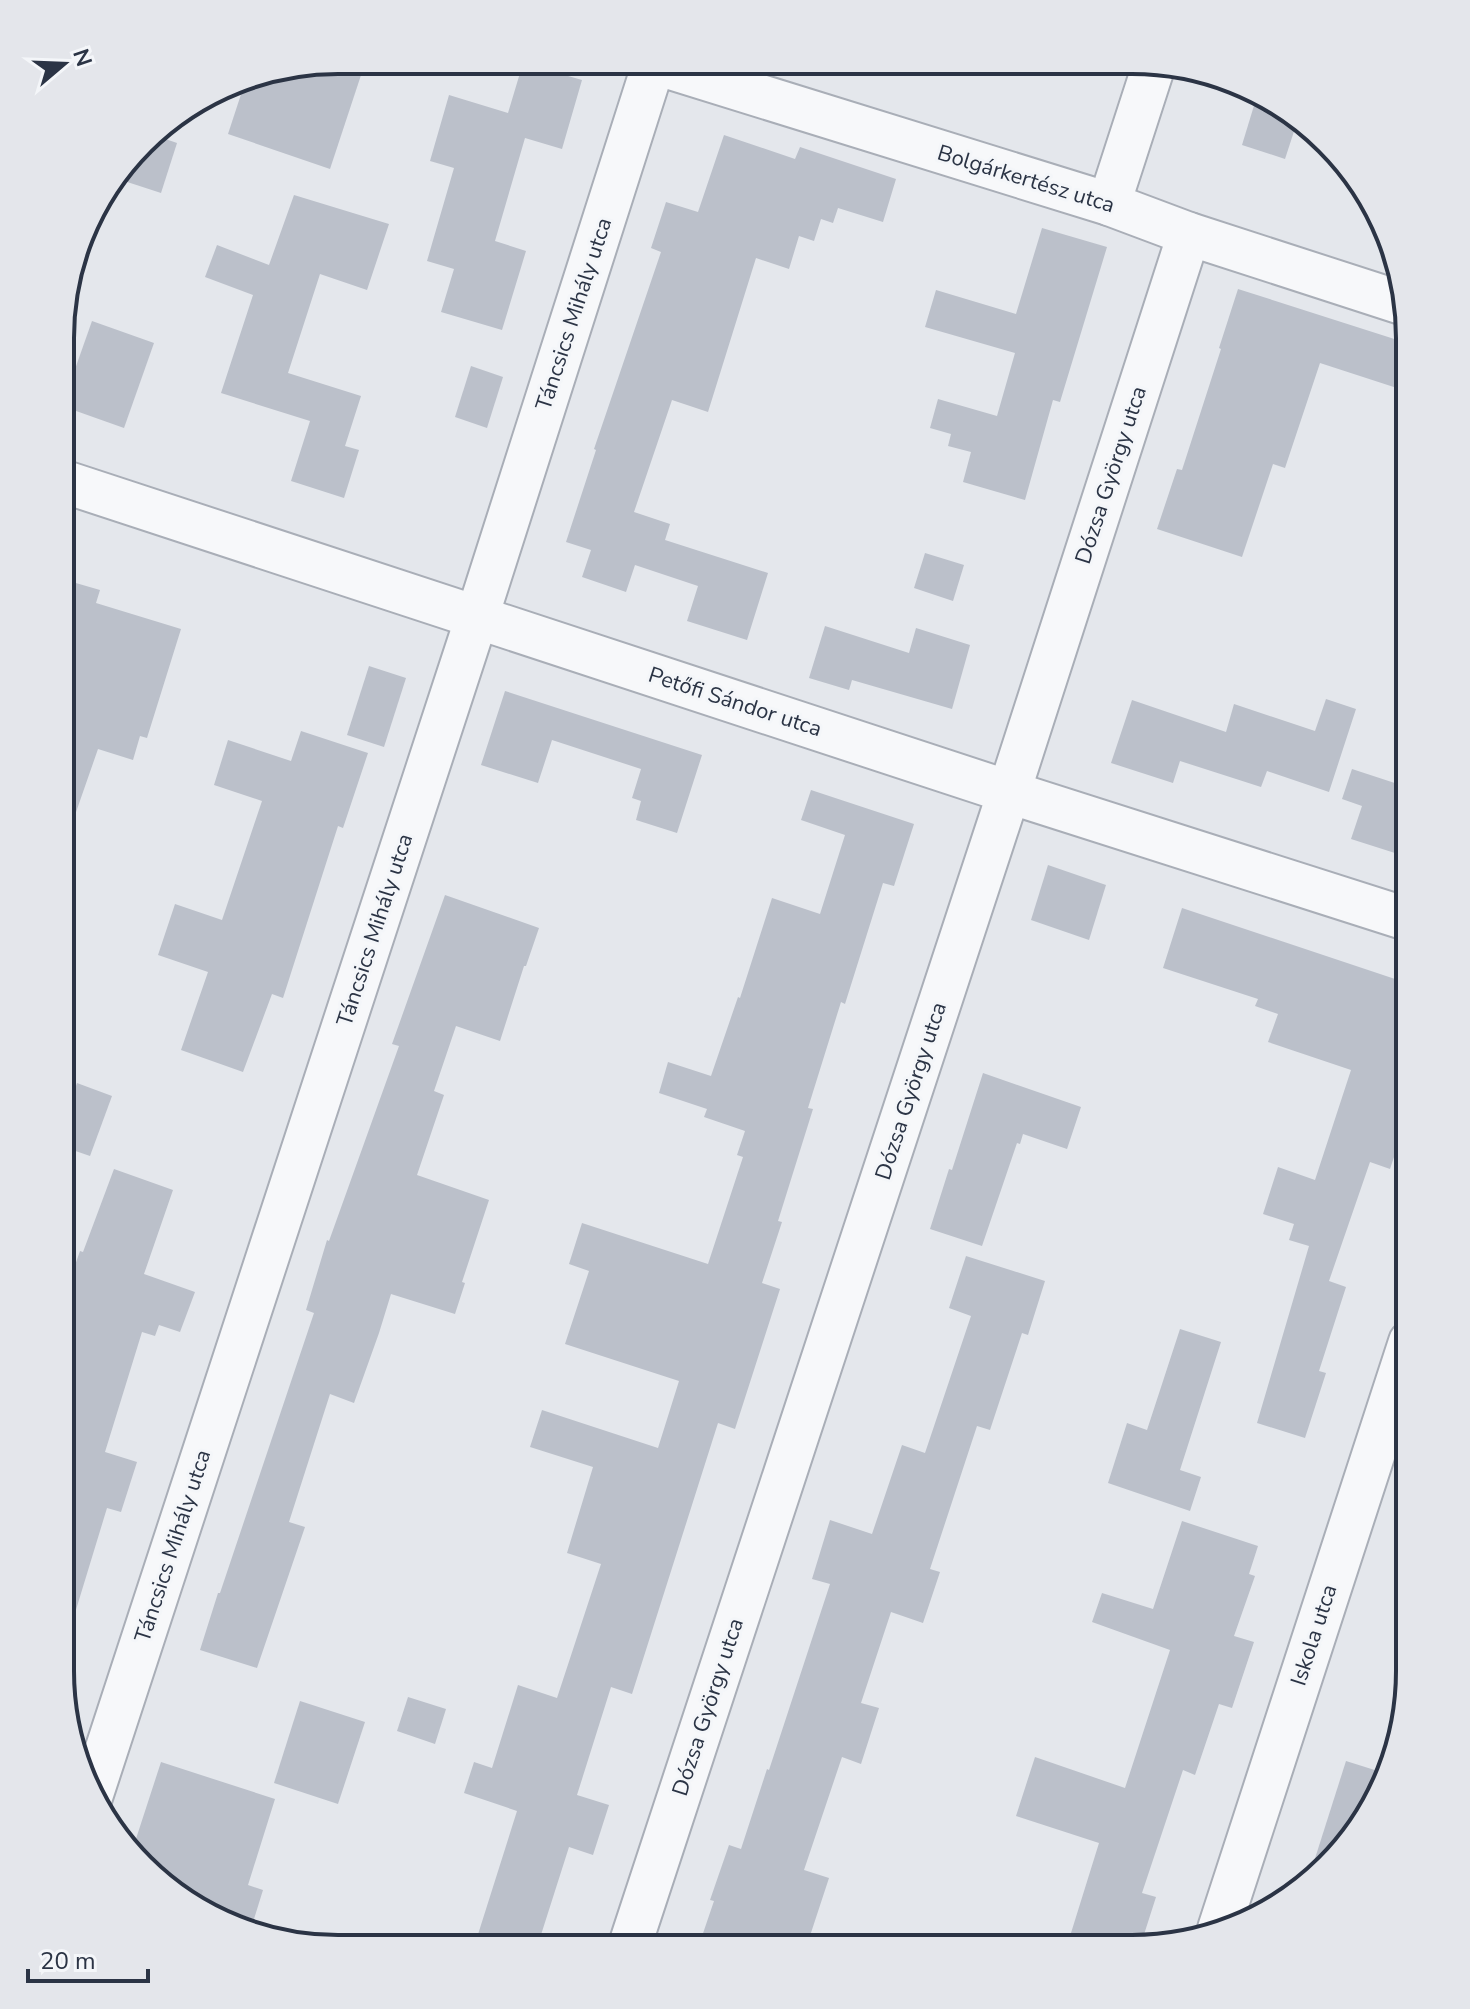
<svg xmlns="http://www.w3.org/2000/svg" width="1470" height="2009" viewBox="0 0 1470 2009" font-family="'Nunito Sans',sans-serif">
  <rect width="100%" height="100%" fill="#e4e7ec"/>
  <!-- building -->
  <g fill="#bbc0ca">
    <path d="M 338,60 L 366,60 L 330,169 L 228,134 L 247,76 Z"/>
    <path d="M 523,63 L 582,80 L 562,149 L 525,138 L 495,241 L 526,251 L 502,330 L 441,312 L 454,269 L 427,261 L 454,168 L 430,161 L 449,95 L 508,113 Z"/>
    <path d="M 1256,99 L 1299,116 L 1285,159 L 1242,145 Z"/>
    <path d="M 151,134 L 177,143 L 161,193 L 115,178 Z"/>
    <path d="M 724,135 L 795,159 L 800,147 L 896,179 L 883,222 L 838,208 L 833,223 L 821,219 L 814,241 L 799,236 L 789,269 L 756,258 L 708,412 L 672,400 L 634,512 L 670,524 L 665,540 L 768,573 L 747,640 L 687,621 L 698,586 L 635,565 L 626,592 L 582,577 L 591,550 L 566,542 L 596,450 L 594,449 L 661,252 L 651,248 L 666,202 L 698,212 Z"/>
    <path d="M 294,195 L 389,224 L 367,290 L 320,274 L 288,373 L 361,396 L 345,446 L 359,450 L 344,498 L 291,481 L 310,421 L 221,393 L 253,295 L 205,277 L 217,245 L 269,265 Z"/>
    <path d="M 1042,228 L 1107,247 L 1060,402 L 1053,400 L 1025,500 L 963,482 L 971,452 L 948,446 L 951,434 L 930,428 L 938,399 L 997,416 L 1015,353 L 925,327 L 936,290 L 1016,314 Z"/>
    <path d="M 1238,289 L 1410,344 L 1410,368 L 1403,390 L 1320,363 L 1285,468 L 1273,464 L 1242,557 L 1157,529 L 1177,469 L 1182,470 L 1221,349 L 1219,348 Z"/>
    <path d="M 92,321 L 154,343 L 124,428 L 62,406 Z"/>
    <path d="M 471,366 L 503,377 L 487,428 L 455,417 Z"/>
    <path d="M 925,553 L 964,565 L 953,601 L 914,588 Z"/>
    <path d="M 62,579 L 100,590 L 96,603 L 181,629 L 147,738 L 140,736 L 133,760 L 98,749 L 67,838 L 62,837 Z"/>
    <path d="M 825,626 L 909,653 L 916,628 L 970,645 L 952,709 L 852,680 L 849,690 L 809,678 Z"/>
    <path d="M 369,666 L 406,678 L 384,747 L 347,735 Z"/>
    <path d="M 505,691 L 702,755 L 677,833 L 636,820 L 641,801 L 632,798 L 641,769 L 552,740 L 538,783 L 481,765 Z"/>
    <path d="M 1326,699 L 1356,709 L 1329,792 L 1267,771 L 1261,787 L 1180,761 L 1173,783 L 1111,763 L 1132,700 L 1226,732 L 1234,704 L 1315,731 Z"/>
    <path d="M 301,731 L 368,753 L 343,828 L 338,826 L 283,998 L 272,994 L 243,1072 L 181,1050 L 208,972 L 158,955 L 175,904 L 222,920 L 262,801 L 214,785 L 228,740 L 291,761 Z"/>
    <path d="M 1352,769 L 1410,788 L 1410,818 L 1398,854 L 1351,839 L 1362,806 L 1342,799 Z"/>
    <path d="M 811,790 L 914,824 L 894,886 L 883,883 L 845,1004 L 841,1002 L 808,1108 L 813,1109 L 778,1221 L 782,1222 L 762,1283 L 780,1289 L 735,1429 L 718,1423 L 632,1694 L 611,1687 L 577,1795 L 609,1805 L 593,1855 L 569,1847 L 540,1938 L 534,1936 L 532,1947 L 474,1947 L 517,1811 L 464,1793 L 474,1762 L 492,1768 L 518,1685 L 557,1698 L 601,1564 L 567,1553 L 593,1467 L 530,1447 L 542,1410 L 658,1448 L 679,1381 L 565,1344 L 589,1271 L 569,1264 L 582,1223 L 708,1264 L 743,1157 L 737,1155 L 745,1131 L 704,1117 L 707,1109 L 659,1093 L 668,1062 L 711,1076 L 738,997 L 740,998 L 772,898 L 820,914 L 845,835 L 801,820 Z"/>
    <path d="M 1048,865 L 1106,885 L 1089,940 L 1031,920 Z"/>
    <path d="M 445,895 L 539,928 L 526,966 L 524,966 L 500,1041 L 456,1026 L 434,1091 L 444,1095 L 417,1175 L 489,1200 L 462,1282 L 465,1283 L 455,1314 L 391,1294 L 379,1333 L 354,1403 L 330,1394 L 289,1522 L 305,1527 L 257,1668 L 200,1650 L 218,1593 L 220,1593 L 314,1313 L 306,1310 L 327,1240 L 329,1241 L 399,1046 L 392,1044 Z"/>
    <path d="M 1182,908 L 1410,984 L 1410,1109 L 1390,1169 L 1370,1162 L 1329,1281 L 1346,1287 L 1319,1371 L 1326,1373 L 1305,1438 L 1257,1423 L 1309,1246 L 1289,1240 L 1294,1224 L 1263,1214 L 1278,1167 L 1315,1180 L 1351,1070 L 1268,1042 L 1278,1014 L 1255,1006 L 1258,999 L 1163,968 Z"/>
    <path d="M 983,1073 L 1081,1107 L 1067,1149 L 1023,1134 L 1020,1144 L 1017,1143 L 982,1246 L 930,1229 L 949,1169 L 952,1170 Z"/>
    <path d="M 77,1083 L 112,1096 L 90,1156 L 61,1146 L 61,1129 Z"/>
    <path d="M 114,1169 L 173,1190 L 144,1274 L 195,1292 L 180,1332 L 159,1325 L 155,1336 L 142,1332 L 105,1452 L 137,1462 L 121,1512 L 107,1508 L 68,1636 L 60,1635 L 61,1305 L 80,1251 L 83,1252 Z"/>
    <path d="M 966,1256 L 1045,1281 L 1028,1335 L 1022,1333 L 990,1430 L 977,1426 L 930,1569 L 940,1572 L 923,1623 L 891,1612 L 861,1703 L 879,1708 L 861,1764 L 842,1757 L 804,1870 L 829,1878 L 806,1948 L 698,1948 L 714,1901 L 710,1900 L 729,1845 L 741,1849 L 767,1769 L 769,1770 L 830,1584 L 812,1579 L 830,1520 L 872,1534 L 902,1445 L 925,1453 L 971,1316 L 949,1308 Z"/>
    <path d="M 1180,1329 L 1221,1342 L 1180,1470 L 1201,1477 L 1190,1511 L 1108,1483 L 1127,1423 L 1147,1430 Z"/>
    <path d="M 1182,1521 L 1258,1546 L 1249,1574 L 1255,1576 L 1234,1636 L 1254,1642 L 1232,1708 L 1219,1704 L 1195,1775 L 1183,1770 L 1142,1893 L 1156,1897 L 1140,1947 L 1132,1949 L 1066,1949 L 1099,1843 L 1016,1816 L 1035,1757 L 1125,1788 L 1170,1650 L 1092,1622 L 1102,1593 L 1153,1609 Z"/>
    <path d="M 408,1697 L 446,1709 L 435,1744 L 397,1731 Z"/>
    <path d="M 300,1701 L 365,1722 L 338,1804 L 274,1783 Z"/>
    <path d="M 1346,1761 L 1381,1772 L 1363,1826 L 1311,1871 Z"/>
    <path d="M 161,1762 L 275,1799 L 248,1885 L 263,1890 L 254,1919 L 229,1911 L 228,1916 L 169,1892 L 133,1848 Z"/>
  </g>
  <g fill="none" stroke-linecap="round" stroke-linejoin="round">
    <!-- minor casing -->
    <g stroke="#a9aeb7" stroke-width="46">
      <g id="minor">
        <path d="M 648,61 L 1109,204 L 1189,234 L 1402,303"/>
        <path d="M 1109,204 L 1155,62"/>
        <path d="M 62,481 L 1009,792 L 1410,920"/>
        <path d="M 91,1797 L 477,617 L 654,63"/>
        <path d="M 1219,1929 L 1410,1342"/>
        <path d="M 629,1948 L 1009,792 L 1189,234"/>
      </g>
    </g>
    <!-- minor -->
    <use href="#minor" stroke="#f7f8fa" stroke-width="42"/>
  </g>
  <g text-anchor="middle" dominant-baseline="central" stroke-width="6" stroke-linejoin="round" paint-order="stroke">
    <!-- street labels -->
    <g font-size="22" fill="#2b3445" stroke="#f4f6f9">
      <text transform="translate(1026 179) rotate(17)">Bolgárkertész utca</text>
      <text transform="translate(574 314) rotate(-72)">Táncsics Mihály utca</text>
      <text transform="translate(1111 475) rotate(-72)">Dózsa György utca</text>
      <text transform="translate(735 702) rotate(18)">Petőfi Sándor utca</text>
      <text transform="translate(375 930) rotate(-72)">Táncsics Mihály utca</text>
      <text transform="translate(911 1091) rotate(-72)">Dózsa György utca</text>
      <text transform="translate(173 1546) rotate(-72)">Táncsics Mihály utca</text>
      <text transform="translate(1314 1635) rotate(-72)">Iskola utca</text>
      <text transform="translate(708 1707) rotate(-72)">Dózsa György utca</text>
    </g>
  </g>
  <!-- crop -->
  <path d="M0 0H1470V2009H0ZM338 74H1132A264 264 0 0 1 1396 338V1671A264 264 0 0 1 1132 1935H338A264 264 0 0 1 74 1671V338A264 264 0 0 1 338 74Z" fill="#e4e6eb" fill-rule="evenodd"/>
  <path fill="none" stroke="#2b3445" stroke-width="4" d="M338 74H1132A264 264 0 0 1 1396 338V1671A264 264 0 0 1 1132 1935H338A264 264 0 0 1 74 1671V338A264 264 0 0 1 338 74Z"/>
  <!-- north arrow -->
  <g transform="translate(64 64) rotate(71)" stroke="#f4f6f9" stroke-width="6" paint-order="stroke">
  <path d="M0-6L14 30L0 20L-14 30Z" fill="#2b3445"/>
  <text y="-12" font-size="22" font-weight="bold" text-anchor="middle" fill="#2b3445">N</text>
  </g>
  <!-- scale -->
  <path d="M28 1969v12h120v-12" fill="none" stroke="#2b3445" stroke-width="4"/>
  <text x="40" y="1969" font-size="24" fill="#2b3445" stroke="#f4f6f9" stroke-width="6" paint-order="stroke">20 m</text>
</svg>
